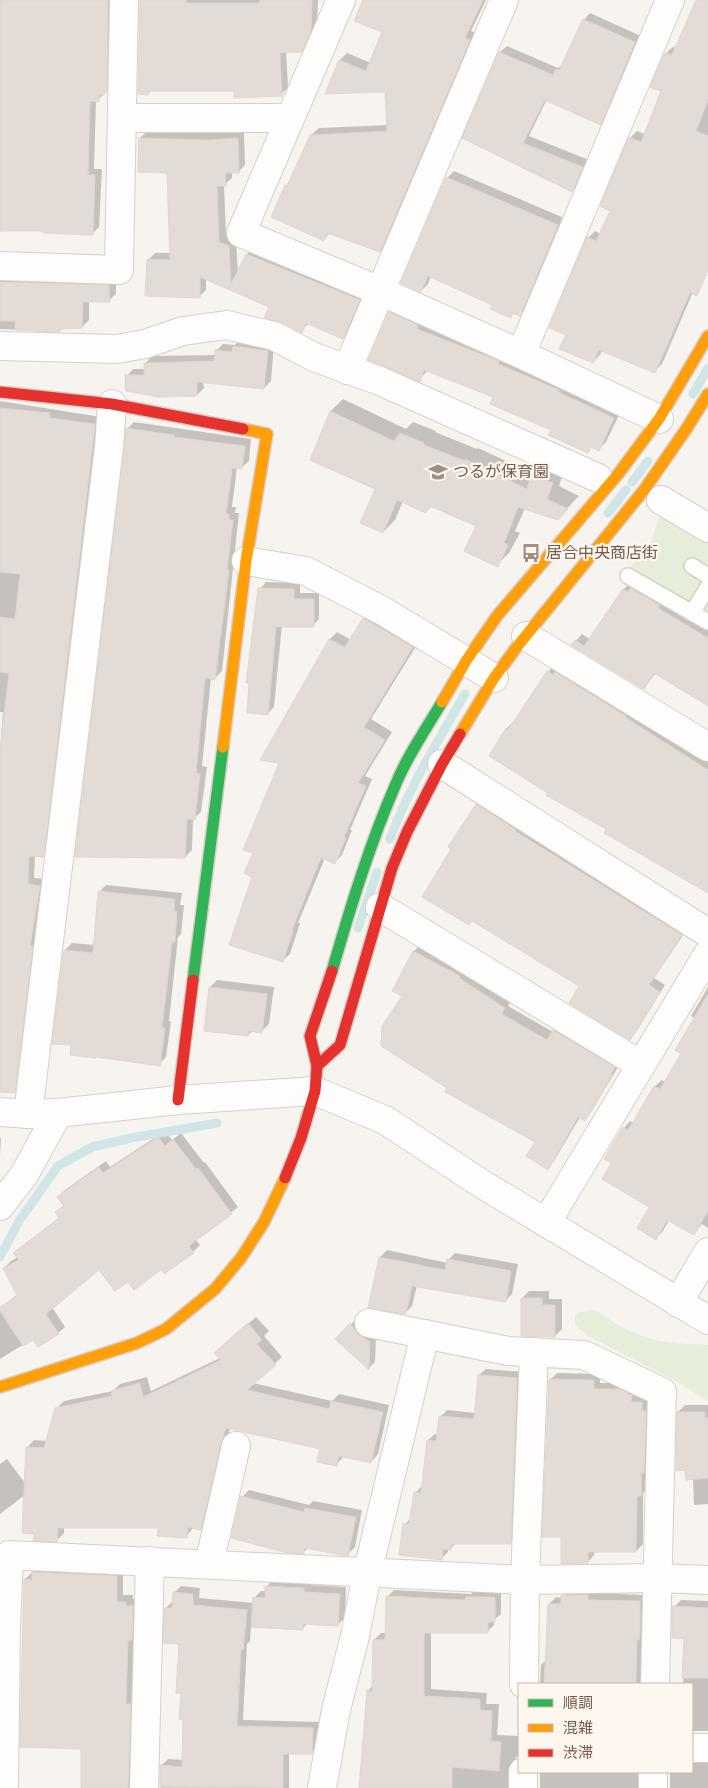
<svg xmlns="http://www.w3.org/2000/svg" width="708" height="1788" viewBox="0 0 708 1788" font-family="'Varela Round','Noto Sans JP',sans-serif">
  <rect width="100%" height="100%" fill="#f7f3ee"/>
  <!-- green -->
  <g fill="#e6edda">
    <path d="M 660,513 L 708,540 L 708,618 L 627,571 L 651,542 Z"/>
    <path d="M 594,1310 C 605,1315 613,1323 624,1328 C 650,1342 679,1344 708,1345 L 708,1401 L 676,1381 L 588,1336 L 575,1325 L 575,1315 L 580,1312 Z"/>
  </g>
  <!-- shadow -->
  <g fill="#0003">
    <path d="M 0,0 L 115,0 L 111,87 L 98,100 L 96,100 L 94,169 L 102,169 L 99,227 L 93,233 L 44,229 L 0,230 Z"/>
    <path d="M 141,0 L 318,0 L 317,24 L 308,44 L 301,51 L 286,51 L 288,88 L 281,94 L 235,90 L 152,90 L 148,94 Z"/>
    <path d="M 364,0 L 486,0 L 471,31 L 476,33 L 387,244 L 380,251 L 330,233 L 323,240 L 286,186 L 290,181 L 311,135 L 319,128 L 388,125 L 386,91 L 327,93 L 340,60 L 347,53 L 371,63 L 383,31 Z"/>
    <path d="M 698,0 L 708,0 L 708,270 L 693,292 L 662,364 L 655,371 L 602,350 L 600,355 L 593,362 L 567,334 L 588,238 L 595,231 L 601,234 L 612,211 L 630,138 L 637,131 L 645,134 L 662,91 L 666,53 L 673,47 L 677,48 Z"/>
    <path d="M 590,13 L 641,36 L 607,116 L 600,123 L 547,99 L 529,136 L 589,160 L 578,184 L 572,191 L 464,138 L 500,52 L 507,46 L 558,68 L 564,63 L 584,20 Z"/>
    <path d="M 147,131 L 216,133 L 244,132 L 245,165 L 238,172 L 232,172 L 232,178 L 224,185 L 226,235 L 236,240 L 238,274 L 247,254 L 254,247 L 366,293 L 350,331 L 343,338 L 309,323 L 301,331 L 282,321 L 270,306 L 206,278 L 206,290 L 199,297 L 148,260 L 155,253 L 171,253 L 168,172 L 140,138 Z"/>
    <path d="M 454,171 L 564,218 L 527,307 L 520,314 L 515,312 L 510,317 L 493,305 L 431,276 L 428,284 L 421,291 L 447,178 Z"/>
    <path d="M 0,274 L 116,279 L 116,294 L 109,300 L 89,301 L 89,320 L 82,327 L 63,327 L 59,331 L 0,329 Z"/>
    <path d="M 397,306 L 621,411 L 606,442 L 599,449 L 592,446 L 588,451 L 552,429 L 494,396 L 428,370 L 419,380 L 390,313 Z"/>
    <path d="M 240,340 L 274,344 L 271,381 L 264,388 L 203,382 L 204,388 L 197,395 L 127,376 L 133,369 L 145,369 L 146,363 L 152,356 L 216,355 L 217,350 L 223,344 L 235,345 Z"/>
    <path d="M 343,399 L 406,429 L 413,422 L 436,431 L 435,432 L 477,449 L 478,448 L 534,474 L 545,464 L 564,471 L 559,486 L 579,496 L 558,518 L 525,508 L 515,531 L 520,533 L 509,553 L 497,565 L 478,525 L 432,506 L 426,511 L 403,501 L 395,520 L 383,532 L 377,489 L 312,459 L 331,411 Z"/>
    <path d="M 0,401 L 101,417 L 50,848 L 43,855 L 35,855 L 34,878 L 46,879 L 26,1045 L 19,1052 L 0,1050 L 0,750 L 3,712 L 0,712 Z"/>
    <path d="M 134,422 L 251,439 L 249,461 L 241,468 L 237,467 L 232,507 L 236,507 L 235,513 L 239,513 L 222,671 L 215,678 L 211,678 L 202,766 L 207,767 L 201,812 L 193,819 L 192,850 L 185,857 L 127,429 Z"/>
    <path d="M 266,582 L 300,583 L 300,593 L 319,593 L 319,619 L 313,626 L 282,625 L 274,707 L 267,714 L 250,682 L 260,589 Z"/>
    <path d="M 630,583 L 708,627 L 708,706 L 656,673 L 644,688 L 576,641 L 582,634 L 590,639 L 624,589 Z"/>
    <path d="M 371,612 L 420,640 L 371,719 L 392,732 L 365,776 L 372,779 L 350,830 L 352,830 L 342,855 L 335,862 L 325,858 L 298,923 L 300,923 L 290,954 L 282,961 L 330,639 L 337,632 L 351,640 L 364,619 Z"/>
    <path d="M 554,665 L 708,759 L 708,891 L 550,792 L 506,729 L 513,722 L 514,723 L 548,672 Z"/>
    <path d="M 483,798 L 688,928 L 654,978 L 665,985 L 636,1032 L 630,1038 L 581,986 L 477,805 Z"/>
    <path d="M 106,885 L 182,893 L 180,905 L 184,905 L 181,934 L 178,937 L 169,1021 L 171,1022 L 166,1057 L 159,1064 L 73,1044 L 65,950 L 72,943 L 95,945 L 99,892 Z"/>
    <path d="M 421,944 L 511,1001 L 508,1006 L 553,1032 L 561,1024 L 621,1060 L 617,1067 L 618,1067 L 591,1112 L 584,1119 L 580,1117 L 554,1161 L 547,1168 L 536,1142 L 449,1088 L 403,996 L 393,990 L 414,951 Z"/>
    <path d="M 217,980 L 274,987 L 269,1024 L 262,1031 L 253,1031 L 248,1035 L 210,987 Z"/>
    <path d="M 708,987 L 708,1228 L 702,1224 L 693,1234 L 669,1220 L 663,1231 L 656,1238 L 651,1207 L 613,1163 L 624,1128 L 630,1121 L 634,1123 L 655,1086 L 662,1080 L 665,1082 L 682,1053 L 695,1018 L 691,1016 Z"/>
    <path d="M 165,1131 L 172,1140 L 181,1133 L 204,1163 L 205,1162 L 238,1207 L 196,1240 L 200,1245 L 193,1252 L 162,1269 L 128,1280 L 99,1268 L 52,1307 L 65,1327 L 58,1333 L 34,1338 L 0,1359 L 0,1308 L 18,1294 L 4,1268 L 11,1261 L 18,1257 L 15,1253 L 60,1217 L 57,1213 L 65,1205 L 58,1197 L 65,1190 L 106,1161 L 110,1167 Z"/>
    <path d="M 0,1138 L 1,1138 L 0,1157 Z"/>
    <path d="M 387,1250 L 448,1263 L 448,1260 L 455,1253 L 518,1264 L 512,1294 L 505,1301 L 417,1285 L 412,1306 L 405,1313 L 380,1257 Z"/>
    <path d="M 529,1291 L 549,1291 L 549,1299 L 562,1299 L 562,1329 L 555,1336 L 522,1298 Z"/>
    <path d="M 256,1317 L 269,1331 L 264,1336 L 282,1357 L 253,1383 L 332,1401 L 339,1394 L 389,1405 L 378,1454 L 371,1462 L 344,1456 L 336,1465 L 321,1448 L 230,1428 L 208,1521 L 200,1529 L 194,1527 L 186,1537 L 159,1527 L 64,1527 L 64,1533 L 57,1540 L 35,1533 L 25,1495 L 0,1514 L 0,1464 L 7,1459 L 25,1483 L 27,1448 L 34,1440 L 47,1441 L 56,1409 L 64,1401 L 113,1391 L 120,1384 L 147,1377 L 151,1391 L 220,1358 L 223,1345 Z"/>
    <path d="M 357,1318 L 376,1335 L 375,1362 L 369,1368 L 337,1339 Z"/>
    <path d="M 486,1369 L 524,1372 L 517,1536 L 510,1542 L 457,1542 L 450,1549 L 448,1548 L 448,1552 L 441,1559 L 405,1524 L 412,1517 L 415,1493 L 422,1486 L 428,1440 L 435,1434 L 438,1434 L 440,1417 L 447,1410 L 476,1413 L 479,1375 Z"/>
    <path d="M 557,1373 L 600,1374 L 600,1383 L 627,1383 L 638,1388 L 638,1396 L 648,1396 L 648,1488 L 643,1493 L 643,1544 L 636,1551 L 595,1551 L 594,1555 L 588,1562 L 562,1536 L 550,1380 Z"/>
    <path d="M 685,1405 L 708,1405 L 708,1504 L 694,1505 L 693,1478 L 678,1412 Z"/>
    <path d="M 249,1490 L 309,1505 L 313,1501 L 362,1510 L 355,1547 L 348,1554 L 308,1548 L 304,1552 L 242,1497 Z"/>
    <path d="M 40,1565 L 123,1569 L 123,1595 L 133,1595 L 133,1599 L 140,1600 L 135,1636 L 132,1697 L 137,1697 L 137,1788 L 82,1788 L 82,1747 L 25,1579 Z"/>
    <path d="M 274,1579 L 311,1581 L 311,1585 L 346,1587 L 345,1618 L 337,1625 L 308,1623 L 302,1629 L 251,1626 L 250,1641 L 247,1644 L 243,1720 L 320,1722 L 319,1745 L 312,1752 L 289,1752 L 289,1788 L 161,1788 L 161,1766 L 168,1759 L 184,1760 L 184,1718 L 180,1643 L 166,1608 L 173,1601 L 174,1593 L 181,1586 L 200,1588 L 199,1598 L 254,1603 L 254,1598 L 261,1591 L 266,1591 L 267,1586 Z"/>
    <path d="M 594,1588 L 594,1593 L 647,1595 L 642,1684 L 540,1684 L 541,1665 L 546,1660 L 549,1604 L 556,1597 L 562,1598 L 570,1589 Z"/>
    <path d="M 394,1590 L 471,1594 L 474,1591 L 501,1591 L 501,1614 L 494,1620 L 494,1625 L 487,1632 L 431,1632 L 431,1689 L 487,1693 L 486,1704 L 499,1704 L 497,1735 L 519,1736 L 519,1756 L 516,1757 L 514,1764 L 516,1788 L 359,1788 L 368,1691 L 373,1685 L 374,1640 L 381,1633 L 387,1633 L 387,1597 Z"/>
    <path d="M 681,1600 L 708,1601 L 708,1731 L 692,1731 L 692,1684 L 683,1684 L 685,1638 L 674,1607 Z"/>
    <path d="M 692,1755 L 708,1757 L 708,1788 L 670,1788 L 670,1773 L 671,1772 L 692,1772 Z"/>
    <path d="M 540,1772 L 644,1772 L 646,1788 L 540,1788 Z"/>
  </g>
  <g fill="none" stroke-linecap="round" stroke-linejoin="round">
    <!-- stream -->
    <g stroke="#d0e6e6" stroke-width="9">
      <path d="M 693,394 L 708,368"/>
      <path d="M 632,482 L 648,461"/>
      <path d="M 608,513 L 626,490"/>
      <path d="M 390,839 C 409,787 438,741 465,694"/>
      <path d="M 358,928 L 377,872"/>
      <path d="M 0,1257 L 19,1221 L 58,1166 L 92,1147 L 131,1138 L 217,1123"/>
    </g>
  </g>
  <!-- building -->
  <g fill="#e3dbd6" stroke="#dfd6d1">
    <path d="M 0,0 L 108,0 L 107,92 L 104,92 L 104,95 L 99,95 L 99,102 L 90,101 L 88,175 L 95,175 L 93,235 L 43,233 L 43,231 L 0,231 Z"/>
    <path d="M 140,0 L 186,0 L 186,3 L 259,3 L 260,0 L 312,0 L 311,31 L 302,52 L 280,53 L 282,96 L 234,98 L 234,91 L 149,91 L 148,95 L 138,94 Z"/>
    <path d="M 363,0 L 483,0 L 465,38 L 470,40 L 380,252 L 327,233 L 324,241 L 271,217 L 285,185 L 287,186 L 310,135 L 387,131 L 385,92 L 325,94 L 339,60 L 366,71 L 382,32 L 354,21 Z"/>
    <path d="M 696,0 L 708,0 L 708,100 L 696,131 L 708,136 L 708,270 L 697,296 L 690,293 L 655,373 L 599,350 L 593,363 L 559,349 L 566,335 L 549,328 L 587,237 L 596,241 L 610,211 L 600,206 L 629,137 L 641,142 L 661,91 L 650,87 L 665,53 L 672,55 Z"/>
    <path d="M 583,19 L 635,42 L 601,125 L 545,100 L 523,143 L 583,167 L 572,192 L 462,138 L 499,52 L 553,75 L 556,69 L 559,70 Z"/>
    <path d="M 139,138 L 208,140 L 238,138 L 239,173 L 225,173 L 226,186 L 217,186 L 219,242 L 229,246 L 231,284 L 246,254 L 360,300 L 343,339 L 306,323 L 302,333 L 281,322 L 264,318 L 269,307 L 200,277 L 200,298 L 145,296 L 147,259 L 170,260 L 167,173 L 138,172 Z"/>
    <path d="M 446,177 L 558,225 L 520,316 L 513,313 L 511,318 L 490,309 L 492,305 L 428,276 L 421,292 L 401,283 Z"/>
    <path d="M 0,282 L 109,285 L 110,302 L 83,302 L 82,328 L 60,329 L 60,332 L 15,330 L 15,321 L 0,321 Z"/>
    <path d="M 389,312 L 418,325 L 417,329 L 499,361 L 498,364 L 559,390 L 558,392 L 614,418 L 599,451 L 591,447 L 588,453 L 548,435 L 551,430 L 490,404 L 493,397 L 424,370 L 420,382 L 368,360 Z"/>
    <path d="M 233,346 L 268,351 L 264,389 L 197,382 L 197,396 L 158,397 L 126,391 L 125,375 L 144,375 L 144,363 L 214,361 L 215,350 L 232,352 Z"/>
    <path d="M 0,408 L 50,413 L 50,418 L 95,424 L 44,857 L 29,856 L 28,884 L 40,886 L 30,946 L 33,946 L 15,1093 L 0,1092 L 0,749 L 9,673 L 0,672 L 0,617 L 15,619 L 20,574 L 0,572 Z"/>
    <path d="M 330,411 L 394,441 L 400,433 L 424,443 L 424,445 L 465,461 L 465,459 L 527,489 L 531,475 L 553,483 L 547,499 L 568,509 L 558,520 L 518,507 L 504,543 L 508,545 L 498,567 L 464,551 L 476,526 L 430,506 L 426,513 L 397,500 L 383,533 L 360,523 L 375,489 L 310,460 Z"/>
    <path d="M 126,428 L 174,435 L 174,437 L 245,446 L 242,469 L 232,468 L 226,514 L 229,514 L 229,520 L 233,520 L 227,570 L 229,570 L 215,680 L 205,678 L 196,773 L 200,774 L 195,820 L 187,819 L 185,858 L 75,857 Z"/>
    <path d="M 258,588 L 294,589 L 294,599 L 314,599 L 314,627 L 276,627 L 268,715 L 247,713 L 249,683 L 246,683 Z"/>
    <path d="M 631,588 L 659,605 L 658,608 L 708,638 L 708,706 L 654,673 L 644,689 L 571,645 L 575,640 L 584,646 L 623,589 L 628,592 Z"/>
    <path d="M 363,618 L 413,647 L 364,727 L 385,740 L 358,783 L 366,786 L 344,837 L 346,838 L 335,864 L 321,858 L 292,930 L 293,931 L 283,962 L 229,945 L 252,877 L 244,873 L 253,853 L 243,850 L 279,763 L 260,760 L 329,639 L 345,647 Z"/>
    <path d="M 547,671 L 553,675 L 555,672 L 626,716 L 625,717 L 708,770 L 708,893 L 604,833 L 606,829 L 546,795 L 548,793 L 489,756 L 506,728 L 508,730 Z"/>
    <path d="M 476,804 L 516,830 L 515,831 L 682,935 L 649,985 L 660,992 L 630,1040 L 569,1003 L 579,986 L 472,921 L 469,925 L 422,897 L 451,849 L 448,847 Z"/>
    <path d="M 98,891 L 175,899 L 174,911 L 177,912 L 175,942 L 172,942 L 162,1028 L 165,1028 L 160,1066 L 97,1057 L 96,1058 L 70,1055 L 71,1045 L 52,1044 L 64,950 L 93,953 Z"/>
    <path d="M 413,951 L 460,976 L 459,978 L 505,1008 L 502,1014 L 547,1040 L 553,1030 L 615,1067 L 611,1074 L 612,1075 L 585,1121 L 578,1117 L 548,1170 L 526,1156 L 535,1142 L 445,1092 L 447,1088 L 381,1046 L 382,1026 L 402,996 L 392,991 Z"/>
    <path d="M 209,987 L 267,994 L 262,1033 L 249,1031 L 248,1036 L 204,1031 Z"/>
    <path d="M 708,994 L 708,1211 L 694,1235 L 667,1220 L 656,1240 L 637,1228 L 649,1207 L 602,1179 L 611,1163 L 604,1159 L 623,1127 L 628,1130 L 654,1086 L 660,1089 L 681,1054 L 675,1050 Z"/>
    <path d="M 158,1137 L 165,1146 L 173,1139 L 196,1169 L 198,1168 L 232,1214 L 189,1246 L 194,1253 L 164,1274 L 161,1270 L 134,1290 L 128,1282 L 115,1291 L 99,1270 L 46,1314 L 59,1334 L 38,1347 L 33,1340 L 23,1346 L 0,1311 L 0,1307 L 17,1296 L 3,1268 L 19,1260 L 13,1253 L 59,1218 L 55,1212 L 64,1206 L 57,1197 L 99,1167 L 103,1173 Z"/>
    <path d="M 379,1257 L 445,1270 L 447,1259 L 511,1271 L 506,1302 L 412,1286 L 406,1314 L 368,1308 Z"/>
    <path d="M 521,1298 L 542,1298 L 542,1305 L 555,1305 L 555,1337 L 521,1336 Z"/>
    <path d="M 248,1323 L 262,1340 L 257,1344 L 276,1365 L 247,1390 L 329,1409 L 331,1401 L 383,1412 L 371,1463 L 339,1456 L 337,1466 L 317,1462 L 320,1449 L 226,1428 L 221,1443 L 201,1530 L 188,1527 L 187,1538 L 157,1536 L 158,1528 L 58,1528 L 57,1542 L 33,1541 L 34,1534 L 22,1533 L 26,1447 L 44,1448 L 55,1408 L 112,1396 L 111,1391 L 140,1383 L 143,1397 L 221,1360 L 214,1353 Z"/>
    <path d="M 350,1323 L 358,1334 L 370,1342 L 369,1370 L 335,1339 Z"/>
    <path d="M 478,1375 L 517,1378 L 511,1544 L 452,1544 L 451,1550 L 443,1549 L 442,1560 L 399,1555 L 403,1523 L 409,1524 L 414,1492 L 421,1493 L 427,1440 L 436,1441 L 439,1416 L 474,1419 Z"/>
    <path d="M 549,1379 L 594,1380 L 594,1389 L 620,1389 L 632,1395 L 631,1402 L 642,1402 L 642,1411 L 646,1411 L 644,1473 L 641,1473 L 642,1496 L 637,1496 L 636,1552 L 588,1552 L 588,1563 L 561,1564 L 561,1537 L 542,1537 Z"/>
    <path d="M 677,1412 L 705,1412 L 705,1418 L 708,1418 L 708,1478 L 686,1480 L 685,1470 L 676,1471 Z"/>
    <path d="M 241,1496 L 304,1512 L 305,1508 L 356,1517 L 348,1556 L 304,1548 L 304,1554 L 288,1553 L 231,1538 Z"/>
    <path d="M 32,1572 L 117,1576 L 117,1602 L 126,1602 L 126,1606 L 133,1606 L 132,1640 L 128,1640 L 126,1704 L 131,1704 L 128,1788 L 81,1788 L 81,1749 L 20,1747 L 24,1579 L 32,1580 Z"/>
    <path d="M 265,1586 L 304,1588 L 304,1592 L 340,1594 L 338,1626 L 303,1624 L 303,1630 L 251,1627 L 253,1597 L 265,1598 Z"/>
    <path d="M 173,1592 L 193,1594 L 193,1605 L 247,1610 L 243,1650 L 241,1650 L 237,1726 L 313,1728 L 312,1754 L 283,1754 L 283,1788 L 160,1787 L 160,1765 L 182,1767 L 183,1720 L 179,1719 L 181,1693 L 176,1693 L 179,1644 L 163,1643 L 164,1608 L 172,1608 Z"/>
    <path d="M 561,1595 L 588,1595 L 588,1600 L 640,1601 L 640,1637 L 639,1640 L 637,1640 L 636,1684 L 544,1684 L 548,1604 L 561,1604 Z"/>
    <path d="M 386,1596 L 465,1600 L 466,1597 L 495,1597 L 495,1622 L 488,1622 L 488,1633 L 424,1633 L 424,1696 L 480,1699 L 480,1710 L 492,1711 L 491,1741 L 501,1742 L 499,1771 L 452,1767 L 452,1788 L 359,1788 L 367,1690 L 372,1692 L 373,1640 L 385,1640 Z"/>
    <path d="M 672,1606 L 708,1608 L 708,1678 L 682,1678 L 684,1639 L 672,1638 Z"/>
  </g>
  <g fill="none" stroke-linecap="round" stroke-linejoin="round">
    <!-- lane casing -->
    <g stroke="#d6cfca" stroke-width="18">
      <g id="lane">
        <path d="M 692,566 L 708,576"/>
        <path d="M 628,576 L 708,622"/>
        <path d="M 692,613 L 708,587"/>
      </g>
    </g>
    <!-- street casing -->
    <g stroke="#d6cfca" stroke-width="30">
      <g id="street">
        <path d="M 341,0 L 241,233 L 380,291 L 521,354 L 659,419"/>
        <path d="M 122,118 L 290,118"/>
        <path d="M 0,266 L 119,270 L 124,0"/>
        <path d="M 0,346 L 117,349 L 145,344 L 183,331 L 227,325 L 274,336 L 314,357 L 380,381 L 598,478"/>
        <path d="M 521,354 L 670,0"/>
        <path d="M 347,370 L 504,0"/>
        <path d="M 661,500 L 708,528"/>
        <path d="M 246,561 L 306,571 L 383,611 L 494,678"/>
        <path d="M 526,636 L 708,747"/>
        <path d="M 442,764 L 708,933"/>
        <path d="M 380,907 L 641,1065"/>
        <path d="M 0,1112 L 28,1114 L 58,1113 L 178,1100 L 315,1091 L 385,1120 L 482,1184 L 708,1320"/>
        <path d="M 28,1114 L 109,447 L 112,404"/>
        <path d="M 0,1206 L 24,1175 L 58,1113"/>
        <path d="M 546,1223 L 708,954"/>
        <path d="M 678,1303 L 708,1252"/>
        <path d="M 369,1323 L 508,1351 L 584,1355 L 662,1392 L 655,1684"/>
        <path d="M 209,1564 L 236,1446"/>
        <path d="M 524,1684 L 525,1580 L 534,1352"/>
        <path d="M 692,1748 L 708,1748"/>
        <path d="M 4,1788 L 6,1628 L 9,1555 L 525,1580 L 657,1578 L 708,1580"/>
        <path d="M 144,1788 L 150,1561"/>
        <path d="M 322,1788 L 336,1710 L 355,1636 L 367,1574 L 425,1334"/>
        <path d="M 523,1788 L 523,1772"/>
        <path d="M 653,1788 L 653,1772"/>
      </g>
    </g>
    <!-- fast casing -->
    <g stroke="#d7ceca" stroke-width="14">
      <g id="fast">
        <path d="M 332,971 C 350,909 369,846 395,786 C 407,756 426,729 442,702"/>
        <path d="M 193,980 L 223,747"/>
      </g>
    </g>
    <!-- slow casing -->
    <g stroke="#d7ceca" stroke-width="14">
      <g id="slow">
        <path d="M 442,702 L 466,661 L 497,616 L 619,473 L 659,419 L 708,336"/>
        <path d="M 460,734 L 494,678 L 516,648 L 644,490 L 687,428 L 708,394"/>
        <path d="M 223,747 L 246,561 L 267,434 L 243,429"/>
        <path d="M 0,1387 L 137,1343 L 166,1329 L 215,1289 L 241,1258 L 264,1222 L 285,1178"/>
      </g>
    </g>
    <!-- jam casing -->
    <g stroke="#d7ceca" stroke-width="14">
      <g id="jam">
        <path d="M 0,392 L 112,404 L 243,429"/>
        <path d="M 317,1066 L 340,1045 L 392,868 L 407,832 L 442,764 L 460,734"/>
        <path d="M 178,1100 L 193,980"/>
        <path d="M 285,1178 L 301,1138 L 315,1091 L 317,1066 L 310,1036 L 332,971"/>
      </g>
    </g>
    <!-- lane -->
    <use href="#lane" stroke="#fefdfc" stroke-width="15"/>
    <!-- street -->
    <use href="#street" stroke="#fefdfc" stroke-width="28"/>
    <!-- fast -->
    <use href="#fast" stroke="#30b455" stroke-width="11"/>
    <!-- slow -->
    <use href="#slow" stroke="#ff9f0a" stroke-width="11"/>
    <!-- jam -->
    <use href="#jam" stroke="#e5322d" stroke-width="11"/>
  </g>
  <!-- icons -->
  <defs>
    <g id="school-bare" transform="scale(1.5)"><path d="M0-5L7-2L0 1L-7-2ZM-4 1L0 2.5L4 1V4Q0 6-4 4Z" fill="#a28f87" stroke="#fef7f0" stroke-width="2.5" paint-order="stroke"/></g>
    <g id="bus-bare" transform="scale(1.5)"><path d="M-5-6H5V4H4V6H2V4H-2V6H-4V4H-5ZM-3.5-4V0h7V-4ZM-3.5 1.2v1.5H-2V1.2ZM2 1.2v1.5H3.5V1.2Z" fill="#a28f87" stroke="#fef7f0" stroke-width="2.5" paint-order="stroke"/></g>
  </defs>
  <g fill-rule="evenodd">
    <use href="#school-bare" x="438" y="472"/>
    <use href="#bus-bare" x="531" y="553"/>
  </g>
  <g text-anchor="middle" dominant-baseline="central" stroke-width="4.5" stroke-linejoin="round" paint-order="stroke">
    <!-- poi labels -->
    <g font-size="16" fill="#74594f" stroke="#fef7f0" text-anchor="start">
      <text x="453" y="472">つるが保育園</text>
      <text x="546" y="553">居合中央商店街</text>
    </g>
  </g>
  <!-- legend -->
  <rect x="518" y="1683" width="175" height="90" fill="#fef7f0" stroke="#c7b8b0"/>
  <rect x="528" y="1699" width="25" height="8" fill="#30b455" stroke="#c7b8b0"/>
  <text x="563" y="1708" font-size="15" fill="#74594f">順調</text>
  <rect x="528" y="1724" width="25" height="8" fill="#ff9f0a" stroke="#c7b8b0"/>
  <text x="563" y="1733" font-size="15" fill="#74594f">混雑</text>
  <rect x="528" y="1749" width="25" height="8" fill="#e5322d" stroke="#c7b8b0"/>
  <text x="563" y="1758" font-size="15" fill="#74594f">渋滞</text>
</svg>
